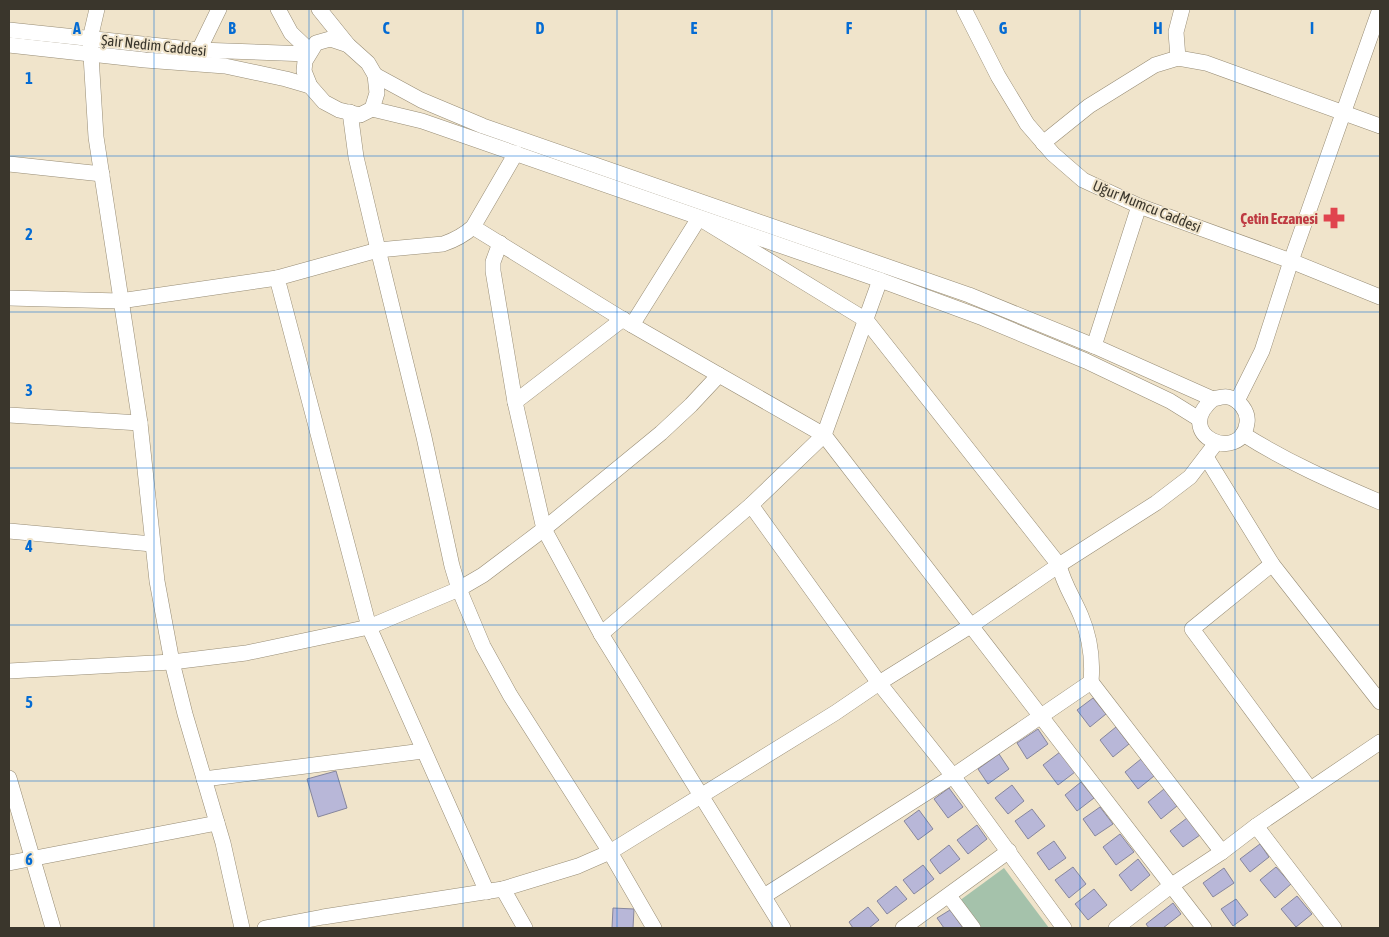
<svg xmlns="http://www.w3.org/2000/svg" width="1389" height="937" viewBox="0 0 1389 937" font-family="'Asap Condensed',sans-serif">
  <rect width="100%" height="100%" fill="#f0e4cb"/>
  <!-- green -->
  <path fill="#a5c2ab" d="M 1004,868 L 1049,928 L 980,928 L 959,901 Z"/>
  <!-- building -->
  <g fill="#b8b7d8" stroke="#86869d">
    <path d="M 1093,698 L 1106,714 L 1090,727 L 1077,710 Z"/>
    <path d="M 1116,727 L 1129,744 L 1113,757 L 1100,740 Z"/>
    <path d="M 1038,729 L 1048,744 L 1027,759 L 1017,743 Z"/>
    <path d="M 1060,752 L 1075,772 L 1058,785 L 1043,765 Z"/>
    <path d="M 999,754 L 1009,769 L 988,784 L 978,769 Z"/>
    <path d="M 1141,759 L 1154,776 L 1138,789 L 1125,772 Z"/>
    <path d="M 336,771 L 347,808 L 318,817 L 307,779 Z"/>
    <path d="M 1081,782 L 1094,798 L 1077,811 L 1065,795 Z"/>
    <path d="M 1012,785 L 1024,801 L 1008,814 L 995,798 Z"/>
    <path d="M 949,788 L 963,807 L 948,818 L 934,799 Z"/>
    <path d="M 1164,789 L 1177,806 L 1161,819 L 1148,802 Z"/>
    <path d="M 1100,807 L 1113,824 L 1095,836 L 1083,819 Z"/>
    <path d="M 1032,809 L 1045,826 L 1028,839 L 1015,821 Z"/>
    <path d="M 919,810 L 933,829 L 918,840 L 904,821 Z"/>
    <path d="M 1187,818 L 1200,835 L 1183,847 L 1170,831 Z"/>
    <path d="M 977,825 L 987,839 L 968,854 L 957,840 Z"/>
    <path d="M 1120,834 L 1134,852 L 1116,865 L 1103,847 Z"/>
    <path d="M 1054,841 L 1066,858 L 1049,870 L 1037,853 Z"/>
    <path d="M 1260,844 L 1269,857 L 1250,872 L 1240,859 Z"/>
    <path d="M 949,845 L 960,859 L 940,874 L 930,860 Z"/>
    <path d="M 1138,859 L 1150,875 L 1131,891 L 1119,875 Z"/>
    <path d="M 923,865 L 934,879 L 914,894 L 903,880 Z"/>
    <path d="M 1073,867 L 1086,884 L 1069,898 L 1055,880 Z"/>
    <path d="M 1276,867 L 1291,884 L 1275,898 L 1260,880 Z"/>
    <path d="M 1224,868 L 1234,883 L 1213,897 L 1203,883 Z"/>
    <path d="M 896,886 L 907,899 L 887,914 L 877,901 Z"/>
    <path d="M 1094,889 L 1107,905 L 1088,920 L 1075,904 Z"/>
    <path d="M 1297,896 L 1312,914 L 1296,927 L 1281,909 Z"/>
    <path d="M 1236,899 L 1248,915 L 1233,926 L 1221,909 Z"/>
    <path d="M 1173,903 L 1181,914 L 1163,928 L 1149,928 L 1146,924 Z"/>
    <path d="M 868,907 L 879,920 L 869,928 L 853,928 L 849,922 Z"/>
    <path d="M 613,908 L 634,909 L 633,928 L 612,928 Z"/>
    <path d="M 950,910 L 963,928 L 944,928 L 937,918 Z"/>
  </g>
  <g fill="none" stroke-linecap="round" stroke-linejoin="round">
    <!-- minor casing -->
    <g stroke="#978c75" stroke-width="16">
      <g id="minor">
        <path d="M 97,9 L 90,39 L 96,137 L 140,423 L 157,581 L 172,662 L 185,714 L 223,843 L 242,928"/>
        <path d="M 278,9 L 291,33 L 310,51"/>
        <path d="M 319,9 L 348,45"/>
        <path d="M 964,9 L 998,76 L 1027,124 L 1053,154 L 1083,180 L 1139,206 L 1291,261 L 1380,297"/>
        <path d="M 9,30 L 199,50 L 308,54"/>
        <path d="M 330,39 L 348,45 L 368,63 L 375,75 L 377,93 L 372,109 L 360,115 L 339,110 L 324,102 L 310,86 L 304,71 L 305,61 L 316,43 Z"/>
        <path d="M 9,45 L 145,60 L 225,66 L 286,79 L 310,86"/>
        <path d="M 199,50 L 219,9"/>
        <path d="M 1178,58 L 1176,32 L 1182,9"/>
        <path d="M 375,75 L 421,100 L 483,126 L 969,295 L 1094,346 L 1213,399 C 1218,398 1223,396 1228,397 C 1239,399 1249,412 1247,423 C 1241,465 1171,435 1213,399"/>
        <path d="M 372,109 L 422,121 L 880,280 L 983,318 L 1086,361 L 1170,401 L 1199,419"/>
        <path d="M 350,112 L 356,157 L 374,233 L 424,437 L 452,566 L 459,589 L 483,646 L 510,695 L 610,852 L 654,928"/>
        <path d="M 1043,143 L 1089,106 L 1155,65 L 1178,58 L 1206,63 L 1380,126"/>
        <path d="M 9,164 L 102,174"/>
        <path d="M 473,227 L 632,325 L 719,375"/>
        <path d="M 500,243 L 493,262 L 493,271 L 515,402 L 544,529 L 601,634 L 783,928"/>
        <path d="M 9,298 L 120,301 L 277,278"/>
        <path d="M 632,325 L 699,218 L 866,320 L 1059,565 C 1064,585 1073,597 1081,616 C 1090,637 1093,659 1091,682"/>
        <path d="M 1094,346 L 1139,206"/>
        <path d="M 1237,401 L 1262,351 L 1291,261 L 1380,9"/>
        <path d="M 515,402 L 623,319"/>
        <path d="M 9,415 L 140,423"/>
        <path d="M 1243,434 C 1287,462 1333,482 1380,502"/>
        <path d="M 1206,457 L 1272,564 L 1380,702"/>
        <path d="M 9,531 L 152,544"/>
        <path d="M 1272,564 L 1192,629 L 1310,789"/>
        <path d="M 601,634 L 751,505"/>
        <path d="M 9,671 L 172,662 L 246,653 L 369,627 L 421,605 L 459,589 L 483,575 L 544,529 L 661,433 L 691,405 L 719,375 L 824,435 L 880,280"/>
        <path d="M 9,778 L 53,928"/>
        <path d="M 204,779 L 423,751"/>
        <path d="M 1256,826 L 1380,742"/>
        <path d="M 9,863 L 217,823"/>
        <path d="M 503,889 L 525,928"/>
        <path d="M 487,892 L 369,627 L 277,278 L 378,250 L 443,244 C 455,240 464,235 473,227 L 516,153"/>
        <path d="M 764,896 L 953,776 L 1091,682 L 1222,852"/>
        <path d="M 949,896 L 973,928"/>
        <path d="M 265,928 L 323,917 L 503,889 L 578,866 L 610,852 L 835,713 L 879,683 L 972,625 L 1059,565 L 1156,503 L 1190,477 L 1216,443"/>
        <path d="M 903,928 L 1009,851"/>
        <path d="M 1064,928 L 953,776 L 879,683 L 751,505 L 824,435 L 1204,928"/>
        <path d="M 1116,928 L 1172,885 L 1222,852 L 1256,826 L 1334,928"/>
      </g>
    </g>
    <!-- minor -->
    <use href="#minor" stroke="#fff" stroke-width="15"/>
  </g>
  <!-- grid -->
  <path fill="none" stroke="#046bd3" stroke-width="1" stroke-opacity="0.55" d="M 154,9 L 154,928M 309,9 L 309,928M 463,9 L 463,928M 617,9 L 617,928M 772,9 L 772,928M 926,9 L 926,928M 1080,9 L 1080,928M 1235,9 L 1235,928M 9,156 L 1380,156M 9,312 L 1380,312M 9,468 L 1380,468M 9,625 L 1380,625M 9,781 L 1380,781"/>
  <!-- icons -->
  <defs>
    <g id="pharmacy-bare" transform="scale(1.725)"><path d="M-2-6h4v4h4v4h-4v4h-4v-4h-4v-4h4Z" fill="#e0444e" stroke="#f0e4cb" stroke-width="2.5" paint-order="stroke"/></g>
  </defs>
  <g fill-rule="evenodd">
    <use href="#pharmacy-bare" x="1334" y="218"/>
  </g>
  <g text-anchor="middle" dominant-baseline="central" stroke-width="4" stroke-linejoin="round" paint-order="stroke">
    <!-- street labels -->
    <g font-size="15" fill="#3a362c" stroke="#f0e4cb">
      <text transform="translate(154 45) rotate(6)">Şair Nedim Caddesi</text>
      <text transform="translate(1147 206) rotate(22)">Uğur Mumcu Caddesi</text>
    </g>
    <!-- health labels -->
    <g font-size="15" font-weight="bold" fill="#be3a42" stroke="#f0e4cb" text-anchor="end">
      <text x="1318" y="218">Çetin Eczanesi</text>
    </g>
  </g>
  <g font-size="16" text-anchor="middle" font-weight="bold" fill="#046bd3" stroke="#f0e4cb" stroke-width="4" stroke-linejoin="round" paint-order="stroke">
    <text x="77" y="34">A</text>
    <text x="232" y="34">B</text>
    <text x="386" y="34">C</text>
    <text x="540" y="34">D</text>
    <text x="694" y="34">E</text>
    <text x="849" y="34">F</text>
    <text x="1003" y="34">G</text>
    <text x="1158" y="34">H</text>
    <text x="1312" y="34">I</text>
    <text x="29" y="84">1</text>
    <text x="29" y="240">2</text>
    <text x="29" y="396">3</text>
    <text x="29" y="552">4</text>
    <text x="29" y="708">5</text>
    <text x="29" y="865">6</text>
  </g>
  <!-- border -->
  <rect width="1389" height="937" fill="none" stroke="#3a362c" stroke-width="20"/>
</svg>
